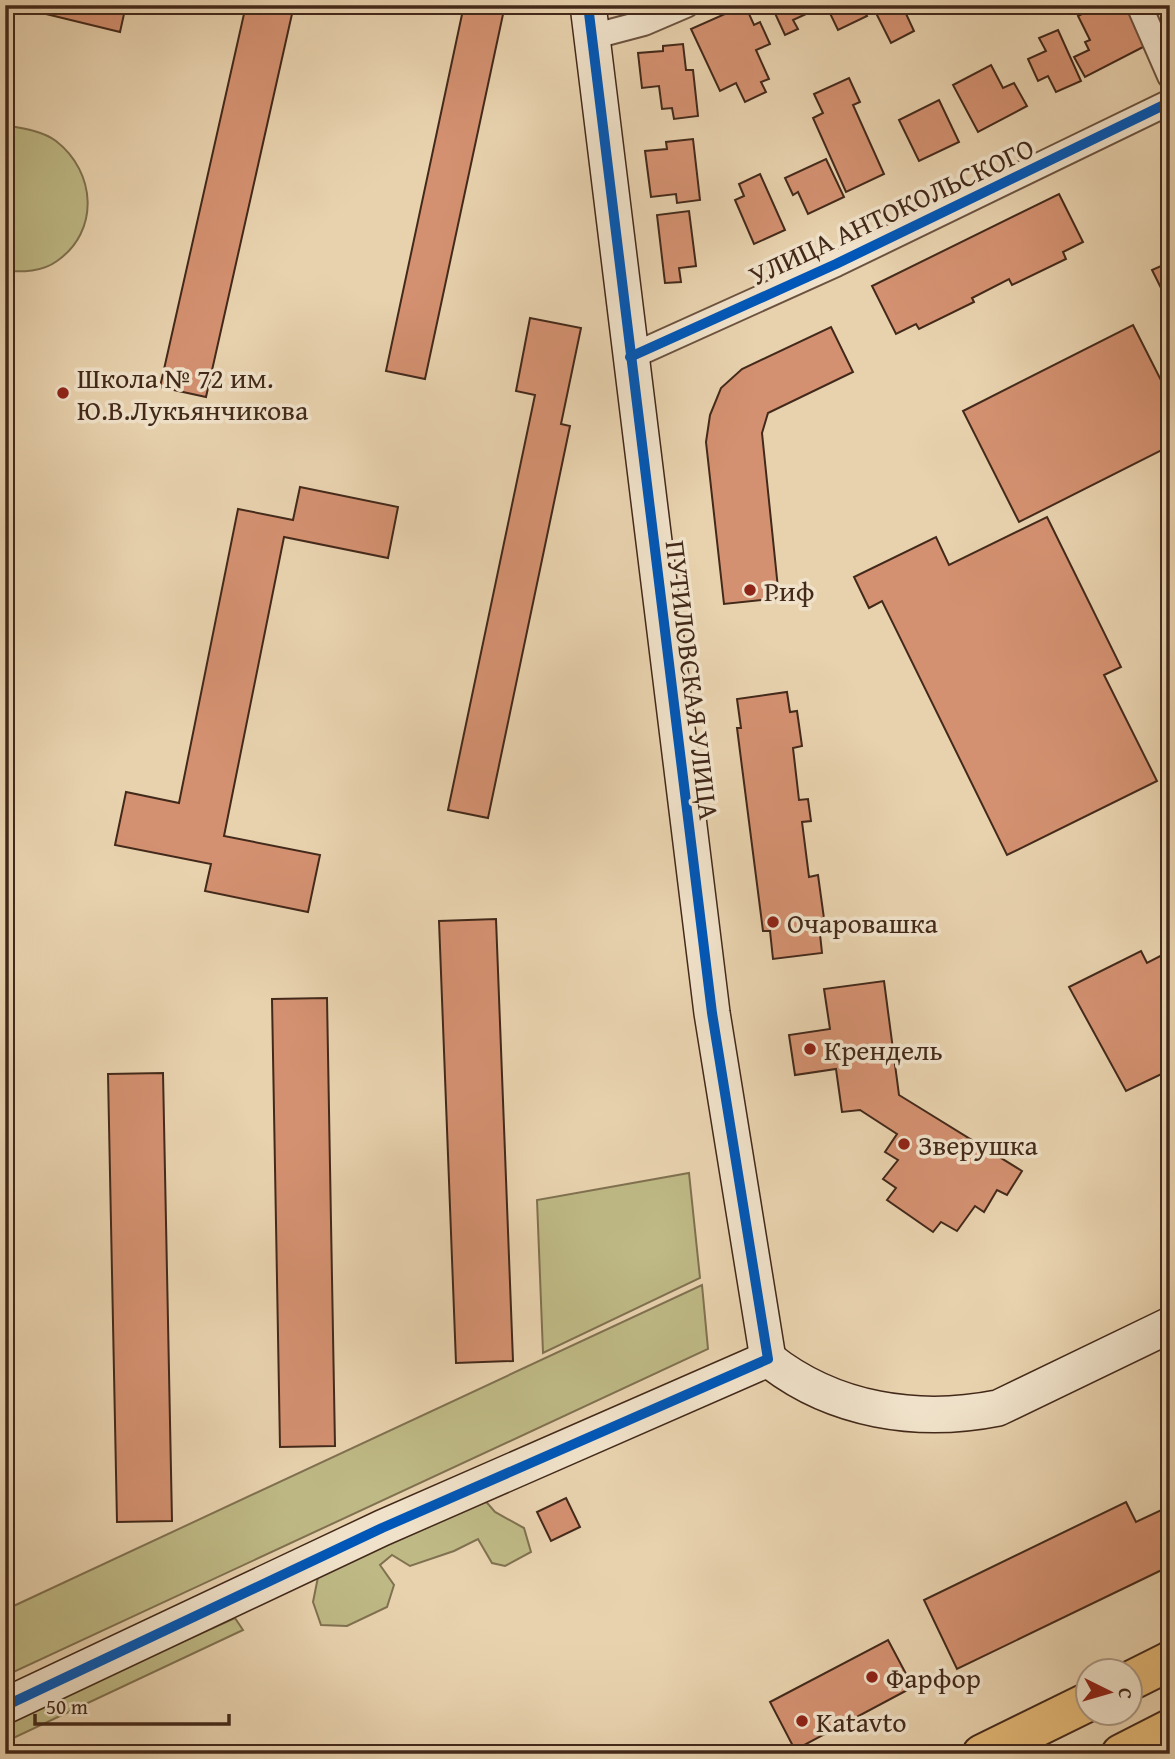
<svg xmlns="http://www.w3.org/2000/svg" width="1175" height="1759" viewBox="0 0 1175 1759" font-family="'Gentium Book Plus',serif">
  <rect width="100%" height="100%" fill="#e8d2ae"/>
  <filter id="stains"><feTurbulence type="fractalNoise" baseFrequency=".00286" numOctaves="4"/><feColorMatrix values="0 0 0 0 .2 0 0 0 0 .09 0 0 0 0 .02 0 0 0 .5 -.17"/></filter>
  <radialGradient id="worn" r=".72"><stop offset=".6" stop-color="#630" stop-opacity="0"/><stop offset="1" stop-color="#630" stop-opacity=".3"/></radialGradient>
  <!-- green -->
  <g fill="#beb985" stroke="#807150" stroke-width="2">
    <path d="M 5,125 C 22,128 43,131 56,141 C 96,172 100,231 57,261 C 42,272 23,272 5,271 Z"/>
    <path d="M 689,1173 L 700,1278 L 543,1353 L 537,1200 Z"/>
    <path d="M 702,1285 L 708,1349 L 5,1676 L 5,1610 Z"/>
    <path d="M 482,1497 L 495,1512 L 524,1528 L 531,1552 L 505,1566 L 492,1563 L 478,1539 L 454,1551 L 410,1566 L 392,1555 L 380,1565 L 394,1585 L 387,1607 L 347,1626 L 321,1625 L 313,1602 L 318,1577 Z"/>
    <path d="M 235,1618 L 243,1630 L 5,1742 L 5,1722 Z"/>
  </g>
  <!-- building -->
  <g fill="#d49171" stroke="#43291a" stroke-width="2">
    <path d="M 9,5 L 126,5 L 120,32 Z"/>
    <path d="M 246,5 L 294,5 L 206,397 L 160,387 Z"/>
    <path d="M 464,5 L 505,5 L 425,379 L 386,371 Z"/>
    <path d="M 745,5 L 754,25 L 760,22 L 770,44 L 756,50 L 769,79 L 761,82 L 766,92 L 745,102 L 736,83 L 720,91 L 691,29 Z"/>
    <path d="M 815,5 L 817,9 L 793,20 L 798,29 L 785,35 L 773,9 L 781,5 Z"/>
    <path d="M 826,5 L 861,5 L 867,16 L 838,30 Z"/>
    <path d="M 872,5 L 902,5 L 914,31 L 891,43 Z"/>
    <path d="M 1099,5 L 1127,5 L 1147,45 L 1085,77 L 1074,57 L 1089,50 L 1085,42 L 1090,40 L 1078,16 Z"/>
    <path d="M 1058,30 L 1081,81 L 1056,92 L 1048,76 L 1038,81 L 1028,59 L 1046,51 L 1039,38 Z"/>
    <path d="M 683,44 L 686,70 L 693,70 L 698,116 L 674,119 L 672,108 L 662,109 L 659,86 L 642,88 L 638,53 L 663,51 L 663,46 Z"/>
    <path d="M 991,65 L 1003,88 L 1014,83 L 1027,106 L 978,132 L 953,85 Z"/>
    <path d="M 849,78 L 860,102 L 853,105 L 884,174 L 846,192 L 813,118 L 823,113 L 814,94 Z"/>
    <path d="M 939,100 L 959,142 L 919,161 L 899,120 Z"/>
    <path d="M 693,139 L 700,200 L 677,203 L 676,194 L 651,197 L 645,151 L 667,149 L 666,142 Z"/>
    <path d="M 826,159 L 844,197 L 808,214 L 798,192 L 793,195 L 785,178 Z"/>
    <path d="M 760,174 L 785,230 L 754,244 L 735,200 L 744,196 L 739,184 Z"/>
    <path d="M 1059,194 L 1083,242 L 1063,252 L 1066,259 L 1012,285 L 1009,279 L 972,298 L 974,302 L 919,329 L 916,324 L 896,334 L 872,286 Z"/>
    <path d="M 689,211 L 696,266 L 679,268 L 681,282 L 665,283 L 657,215 Z"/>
    <path d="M 1170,262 L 1170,306 L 1152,270 Z"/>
    <path d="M 530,318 L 581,328 L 561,424 L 570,426 L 488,818 L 448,810 L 535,395 L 516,391 Z"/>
    <path d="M 1133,325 L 1170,398 L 1170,446 L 1019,522 L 963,411 Z"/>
    <path d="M 831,327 L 853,372 L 768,413 L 762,433 L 779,598 L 724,604 L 706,442 L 710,415 L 721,388 L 742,369 Z"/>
    <path d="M 300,487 L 398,507 L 388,558 L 284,537 L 224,836 L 320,855 L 308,912 L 205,891 L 211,864 L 115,845 L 126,792 L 179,803 L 238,509 L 293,520 Z"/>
    <path d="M 1047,517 L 1121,667 L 1104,675 L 1157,781 L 1007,855 L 882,601 L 869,608 L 854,577 L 936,537 L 949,565 Z"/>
    <path d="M 787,692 L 790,712 L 797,711 L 802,746 L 793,748 L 799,800 L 808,799 L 811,821 L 802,822 L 809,877 L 818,875 L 826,933 L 820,934 L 822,953 L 773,959 L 770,931 L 763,931 L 737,728 L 741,728 L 737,699 Z"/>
    <path d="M 496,919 L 513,1361 L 456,1363 L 439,921 Z"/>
    <path d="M 1141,951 L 1147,963 L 1170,951 L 1170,1070 L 1126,1091 L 1069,987 Z"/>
    <path d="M 884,981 L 899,1095 L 1022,1171 L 1007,1195 L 997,1190 L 984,1212 L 975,1206 L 957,1231 L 941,1222 L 933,1232 L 887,1200 L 896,1188 L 883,1179 L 898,1160 L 885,1152 L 897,1134 L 860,1110 L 842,1112 L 836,1069 L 795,1075 L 789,1035 L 830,1029 L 824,989 Z"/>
    <path d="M 327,998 L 335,1446 L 280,1447 L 272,999 Z"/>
    <path d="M 163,1073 L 172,1521 L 117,1522 L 108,1074 Z"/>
    <path d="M 566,1498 L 580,1527 L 551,1541 L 537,1512 Z"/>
    <path d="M 1126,1502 L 1136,1522 L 1170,1506 L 1170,1566 L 957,1669 L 924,1600 Z"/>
    <path d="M 888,1640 L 913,1687 L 795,1750 L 770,1702 Z"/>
  </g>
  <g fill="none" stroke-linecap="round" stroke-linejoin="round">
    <!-- street casing -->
    <g stroke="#6c533f" stroke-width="28">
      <g id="street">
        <path d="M 1139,5 L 1170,76"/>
        <path d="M 591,37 L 644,23 L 686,5"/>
        <path d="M 630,357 L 836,264 L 1170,102"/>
      </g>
    </g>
    <!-- secondary casing -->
    <g stroke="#43291a" stroke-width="38">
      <g id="secondary">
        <path d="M 588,5 L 712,1013 L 768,1359"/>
        <path d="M 768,1359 C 833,1411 918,1424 998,1408 L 1170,1325"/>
        <path d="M 5,1706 L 382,1528 L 768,1359"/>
      </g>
    </g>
    <!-- highway casing -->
    <g stroke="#43291a" stroke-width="42">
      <g id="highway">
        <path d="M 1130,1681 L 1170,1661"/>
        <path d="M 982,1754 L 1088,1702"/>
        <path d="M 1121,1754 L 1170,1729"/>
      </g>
    </g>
    <!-- street -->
    <use href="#street" stroke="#f0e2ca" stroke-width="24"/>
    <!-- secondary -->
    <use href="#secondary" stroke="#f0e2ca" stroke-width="35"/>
    <!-- highway -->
    <use href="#highway" stroke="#e4b977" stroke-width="38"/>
    <!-- cycleway casing -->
    <g stroke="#f0e2ca" stroke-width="15">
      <g id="cycleway">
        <path d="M 630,357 L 836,264 L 1170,102"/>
        <path d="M 5,1706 L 382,1528 L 768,1359 L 712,1013 L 588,5"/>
      </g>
    </g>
    <!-- cycleway -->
    <use href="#cycleway" stroke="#0057b8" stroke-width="10"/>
  </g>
  <!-- markers -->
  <g fill="#8f2418" stroke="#f0e2ca" stroke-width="2.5">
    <circle cx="63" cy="393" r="7"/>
    <circle cx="750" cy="590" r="7"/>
    <circle cx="773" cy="922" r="7"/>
    <circle cx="810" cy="1049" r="7"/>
    <circle cx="904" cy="1144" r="7"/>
    <circle cx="872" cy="1677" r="7"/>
    <circle cx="802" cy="1721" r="7"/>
  </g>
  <g text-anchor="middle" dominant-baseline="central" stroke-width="7" stroke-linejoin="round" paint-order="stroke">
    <!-- street labels -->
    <g font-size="28" fill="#43291a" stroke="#f0e2ca">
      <text transform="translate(891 211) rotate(-25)">УЛИЦА АНТОКОЛЬСКОГО</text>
      <text transform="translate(693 680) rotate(83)">ПУТИЛОВСКАЯ УЛИЦА</text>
    </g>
    <!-- poi labels -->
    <g font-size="28" fill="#43291a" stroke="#f0e2ca" text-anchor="start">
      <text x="77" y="377">Школа № 72 им.<tspan x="77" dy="32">Ю.В.Лукьянчикова</tspan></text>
      <text x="764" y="590">Риф</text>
      <text x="787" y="922">Очаровашка</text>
      <text x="824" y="1049">Крендель</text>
      <text x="918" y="1144">Зверушка</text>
      <text x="886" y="1677">Фарфор</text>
      <text x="816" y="1721">Katavto</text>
    </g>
  </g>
  <!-- margin -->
  <rect width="1175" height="1759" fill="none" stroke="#e8d2ae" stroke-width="28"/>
  <rect x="7" y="7" width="1161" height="1745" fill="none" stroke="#43291a" stroke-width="3.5"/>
  <rect x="14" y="14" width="1147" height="1731" fill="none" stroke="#43291a" stroke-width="2"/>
  <!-- north arrow -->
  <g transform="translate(1109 1692) rotate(95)"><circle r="33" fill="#f0e2ca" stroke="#ab9884" stroke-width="2"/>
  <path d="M0-5L12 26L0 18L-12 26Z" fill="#8f2418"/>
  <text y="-10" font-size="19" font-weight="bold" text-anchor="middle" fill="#43291a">С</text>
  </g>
  <!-- scale -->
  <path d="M35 1714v10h194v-10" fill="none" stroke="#43291a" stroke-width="3.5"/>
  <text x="46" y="1714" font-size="21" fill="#43291a" stroke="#f0e2ca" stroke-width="5" paint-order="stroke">50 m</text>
  <rect width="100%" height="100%" filter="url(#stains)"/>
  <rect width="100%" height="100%" fill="url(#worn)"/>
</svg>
